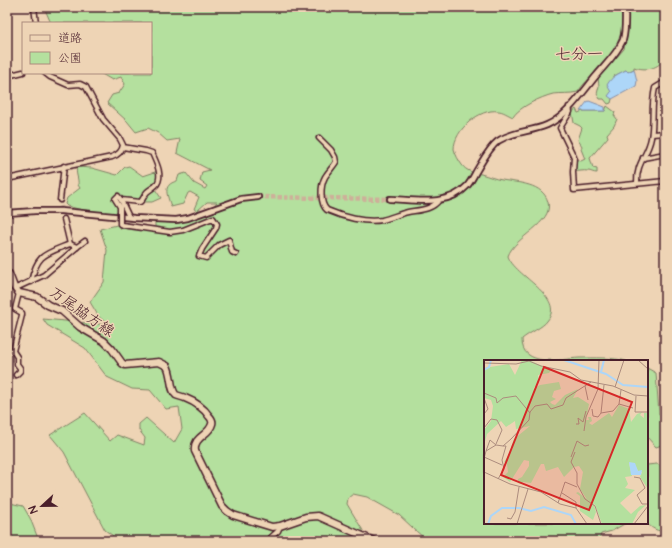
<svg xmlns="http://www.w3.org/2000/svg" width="672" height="548" viewBox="0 0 672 548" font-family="'Architects Daughter','Klee One',sans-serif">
  <rect width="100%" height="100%" fill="#eed4b5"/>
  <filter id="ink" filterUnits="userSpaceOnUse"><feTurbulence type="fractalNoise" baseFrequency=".025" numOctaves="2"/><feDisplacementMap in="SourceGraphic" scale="8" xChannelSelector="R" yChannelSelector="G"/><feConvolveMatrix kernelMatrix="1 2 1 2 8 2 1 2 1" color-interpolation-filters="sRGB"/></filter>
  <g filter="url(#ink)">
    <!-- green -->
    <g fill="#b4e09e" stroke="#7f8064">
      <path d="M 44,7 L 623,7 C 623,37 618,49 596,71 C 590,78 582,85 578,92 C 570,94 561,93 553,94 C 541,97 519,107 513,117 C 508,115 503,111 498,111 C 480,108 454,130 454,149 C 455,154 459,161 462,165 C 466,171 474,173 481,174 C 488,176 495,179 502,180 C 518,183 543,183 548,202 C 554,223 514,237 508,256 C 514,276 567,297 547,321 C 543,327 529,333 522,339 C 521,368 561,359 579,358 C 592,358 614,357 626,361 L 485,361 L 485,523 L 626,523 L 612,531 L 601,534 L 599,541 L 521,541 L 501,537 L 500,541 L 427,541 L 399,515 L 367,497 L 353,494 L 348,498 L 347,504 L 365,534 L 376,541 L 120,541 L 105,530 L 64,452 L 50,435 L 85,413 L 110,441 L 117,435 L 144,445 L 145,438 L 139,430 L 139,424 L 146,418 L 174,443 L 182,429 L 179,407 L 166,409 L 150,390 L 132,389 L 107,377 L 85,348 L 47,325 L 43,319 L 109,325 L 99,317 L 90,302 L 104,282 L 107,250 L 100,229 L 117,225 L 127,229 L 139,229 L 155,232 L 155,221 L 179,223 L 208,213 L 217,202 L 207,202 L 197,211 L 194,209 L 199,197 L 190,192 L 188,193 L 183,204 L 171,207 C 168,196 161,185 177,181 L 179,175 L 186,173 L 194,183 L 205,189 L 207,186 L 200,181 L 202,172 L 210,170 L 177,153 L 180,139 L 167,141 L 158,133 L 148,128 L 136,132 L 127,121 L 107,103 L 112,95 L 119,93 L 125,84 L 121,77 L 112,80 L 100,73 L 151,73 L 151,23 L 50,23 L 50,21 Z"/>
      <path d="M 628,7 L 665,7 L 665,58 C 658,69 646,71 634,67 L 634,69 L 627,72 L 626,70 L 614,76 L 611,93 L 609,96 L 612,99 L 611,103 L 608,104 L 604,99 L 600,99 L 597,94 L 599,86 L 598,78 L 624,49 L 628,29 Z"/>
      <path d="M 607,106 L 615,112 L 614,115 L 617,119 L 614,126 L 607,134 L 608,137 L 590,158 L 593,168 L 597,169 L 597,173 C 593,173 591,171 588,171 C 583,170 579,172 574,171 L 575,159 L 581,161 L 585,159 L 581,149 L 582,146 L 578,140 L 582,128 L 580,126 L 574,123 L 572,112 L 576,109 L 578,113 L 583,111 L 605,111 Z"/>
      <path d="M 129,166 L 143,176 L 158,171 L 157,186 L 155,189 L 161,198 L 152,202 L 127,202 L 127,199 L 124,199 L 117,195 L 112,198 L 118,207 L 118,214 L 86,211 L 67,206 L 65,204 L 67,198 L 80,188 L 78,185 C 79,178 75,174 77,167 L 92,168 L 117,175 L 125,167 Z"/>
      <path d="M 647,368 L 656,373 L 659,414 L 665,415 L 665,444 L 656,447 L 647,437 Z"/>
      <path d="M 657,464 L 665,468 L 665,531 C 658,532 651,528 647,523 L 647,465 Z"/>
      <path d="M 10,503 L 23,506 L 30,518 L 39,541 L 7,541 L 7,504 Z"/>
    </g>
    <!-- water -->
    <g fill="#add6f8" stroke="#858da6">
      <path d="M 634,69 L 637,81 L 636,86 L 612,99 L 608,96 L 611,92 L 607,85 C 612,76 618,74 626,70 L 628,72 Z"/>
      <path d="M 589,101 L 605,107 L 605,111 L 580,111 L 587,102 Z"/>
    </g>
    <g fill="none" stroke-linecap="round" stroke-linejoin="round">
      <!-- minor-tunnel -->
      <path stroke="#cdb099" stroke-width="4" stroke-dasharray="4 2" stroke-linecap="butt" d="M 60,200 L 64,219"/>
      <!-- tertiary-tunnel -->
      <path stroke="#cdb099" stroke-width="4.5" stroke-dasharray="4.5 2" stroke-linecap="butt" d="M 258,197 L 390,199"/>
      <!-- minor casing -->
      <g stroke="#4a1f2b" stroke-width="7">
        <g id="minor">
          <path d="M 34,7 L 36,23"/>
          <path d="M 7,76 L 23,72"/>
          <path d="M 569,107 L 570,112 L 560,128 L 574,157 L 573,172 L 574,190 L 665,181"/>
          <path d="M 652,134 L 665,133"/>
          <path d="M 319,138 L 331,150 L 335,157 L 336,162 C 333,167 328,172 325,177 C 320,186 320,204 327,210 C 343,217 365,223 382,220 C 391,218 399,214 408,212 C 419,210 432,210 439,200"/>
          <path d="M 643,158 L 665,154"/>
          <path d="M 7,179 L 112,157 C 118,155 122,152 123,145 L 120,139 L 103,119 L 86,87 L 80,84 L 68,85 L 50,77 L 45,73"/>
          <path d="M 637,183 C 636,163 648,155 651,138 C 654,122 651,105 655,88 L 665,82"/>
          <path d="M 60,200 L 64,166"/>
          <path d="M 121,200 L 140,202 C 144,199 144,195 147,192 C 150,189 155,187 157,184 C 163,175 156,162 152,153 L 146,151 L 123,147"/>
          <path d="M 120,211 L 120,207 L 115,199 L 118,196 L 121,200 L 129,217"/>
          <path d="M 64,219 L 70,244"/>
          <path d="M 120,220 L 120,224 L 122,225 L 170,232 L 183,230 L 213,218 L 217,224 L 216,228 L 202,249 L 199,256 L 206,258 L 219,245 L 229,240 L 232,252 L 236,254"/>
          <path d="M 31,282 C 37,254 45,254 70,244 L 77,247"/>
          <path d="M 16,288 L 44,275 L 77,247 L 85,241"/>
          <path d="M 7,349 L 13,351 L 17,357 L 17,364 L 20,368 L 20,371 L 16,375"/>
          <path d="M 13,351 L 22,315 L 22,313 L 15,309 L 19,293"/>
          <path d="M 267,541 L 278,531 L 280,526"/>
        </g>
      </g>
      <!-- tertiary casing -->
      <g stroke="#4a1f2b" stroke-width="8">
        <g id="tertiary">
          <path d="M 390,199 C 415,200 448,207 467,186 C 471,182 474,175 477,170 C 483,160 489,148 498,141 C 513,131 531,132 547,125 C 567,116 582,93 596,76 C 605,65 617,54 623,40 C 626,30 625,18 625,7"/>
          <path d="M 7,213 L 35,211 L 61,211 L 134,218 L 176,220 L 188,218 L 241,199 L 258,197"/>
        </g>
      </g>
      <!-- primary casing -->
      <g stroke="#4a1f2b" stroke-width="9">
        <path id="primary" d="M 7,274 L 9,274 L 14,287 L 19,293 L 37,297 L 48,305 L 62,311 L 80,327 L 104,341 L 112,349 L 122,363 L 125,365 L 159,362 L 167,366 C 172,374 170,390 176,395 C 178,396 183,397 185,398 C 195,402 203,407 209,416 C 211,418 213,421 212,424 C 209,436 193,436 195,451 L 222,506 L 227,511 L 233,515 L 272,527 L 280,526 L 306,517 L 318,516 L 374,541"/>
      </g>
      <!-- minor -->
      <use href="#minor" stroke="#eed4b5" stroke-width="4"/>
      <!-- tertiary -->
      <use href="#tertiary" stroke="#eed4b5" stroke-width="4.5"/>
      <!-- primary -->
      <use href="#primary" stroke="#eed4b5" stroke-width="6"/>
      <!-- minor-bridge casing -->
      <g stroke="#4a1f2b" stroke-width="7" stroke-linecap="butt">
        <path id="minor-bridge" d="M 120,220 L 120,211"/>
      </g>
      <!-- minor-bridge -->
      <use href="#minor-bridge" stroke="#eed4b5" stroke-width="4"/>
    </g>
  </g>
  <g text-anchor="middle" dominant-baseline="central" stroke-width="3" stroke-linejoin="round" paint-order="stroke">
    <!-- street labels -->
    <g font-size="15" fill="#4a1f2b" stroke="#eed4b5">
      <text transform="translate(82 312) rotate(35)">万尾脇方線</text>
    </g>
    <!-- neighbourhood labels -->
    <g font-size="16" fill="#4a1f2b" stroke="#eed4b5">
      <text x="579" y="54">七分一</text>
    </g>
  </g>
  <!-- overview -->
  <g transform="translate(484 360)">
    <rect width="164" height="164" fill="#eed4b5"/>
    <path d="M 38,0 L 45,0 L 67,10 L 65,13 L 54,15 L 55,22 L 49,29 L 56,25 L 75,22 L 77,29 L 70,31 L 68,37 L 72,39 L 66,42 L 68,44 L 71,45 L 81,35 L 94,29 L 89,38 L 94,37 L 105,44 L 102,60 L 105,60 L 104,57 L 107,57 L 108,61 L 105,63 L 108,65 L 125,53 L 128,57 L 135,45 L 145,49 L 147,62 L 153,54 L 158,52 L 156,55 L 160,58 L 160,53 L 164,53 L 164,129 L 156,117 L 158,112 L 154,111 L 150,103 L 145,103 L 148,116 L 141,117 L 144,124 L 141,128 L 151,130 L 136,143 L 147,154 L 156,146 L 162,145 L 154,152 L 148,164 L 118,164 L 111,145 L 104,141 L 96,129 L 99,112 L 95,106 L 90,107 L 80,117 L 74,107 L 62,111 L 60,104 L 57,104 L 47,123 L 39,122 L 37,124 L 34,123 L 34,119 L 38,117 L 45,106 L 45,101 L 40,100 L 26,122 L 19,117 L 24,112 L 23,104 L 20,102 L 29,88 L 27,87 L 30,79 L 46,66 L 32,69 L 31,61 L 22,67 L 17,61 L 3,74 L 0,85 L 0,70 L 7,61 L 9,46 L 7,40 L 0,38 L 0,8 L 25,4 L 31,15 ZM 94,132 L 110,145 L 112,152 L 109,160 L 96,151 L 96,136 L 92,133 Z" fill="#b4e09e"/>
    <path d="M 145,102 L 151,103 L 154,111 L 158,110 L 157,115 L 147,115 Z" fill="#add6f8"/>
    <path fill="none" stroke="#add6f8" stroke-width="2" d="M 80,0 L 122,14 L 139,25 L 164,27M 0,10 L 5,7 L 7,0M 117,12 L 120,0M 4,164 L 7,156 L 18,148 L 35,148 L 47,151 L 60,147 L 87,155 L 92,164"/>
    <path fill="none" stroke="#ac8c7e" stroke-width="1" d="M 154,0 L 164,9M 0,3 L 32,4 L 45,1 L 57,6 L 86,12 L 97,20 L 129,26 L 150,35 L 164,36M 120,25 L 117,53 L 129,51 L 135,44 L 137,30M 101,26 L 104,40M 131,27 L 140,0M 0,33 L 12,38 L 13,43 L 19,38 L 32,36 L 46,53M 152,36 L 151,52 L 164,52M 0,38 L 4,49 L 0,54M 135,44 L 149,48M 108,49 L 109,56 L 114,57 L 117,53M 92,64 L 95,64 L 94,58 L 99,62 L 102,51M 0,68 L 7,59 L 13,60 L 18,70 L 12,84M 100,71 L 102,57 L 114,29 L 115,0M 2,91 L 6,80 L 12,85M 91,92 L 87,102 L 93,113 L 93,124 L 101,139 L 111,146 L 117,164M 0,97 L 18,105M 87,97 L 93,81 L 101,86 L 105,85M 0,99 L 2,91 L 12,85 L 19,86 L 27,79 L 45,60 L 46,52 L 51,46 L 63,44 L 67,49 L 79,45 L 82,38 L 107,22M 0,112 L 26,124 L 57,132 L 76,144 L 92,148 L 103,164M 150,117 L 156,118 L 161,128 L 153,135 L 158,144 L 164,144M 14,119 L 20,109 L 18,100 L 22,86 L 19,86M 78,133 L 92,142 L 92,148M 74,143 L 81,122 L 93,127M 23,158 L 27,159 L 31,152 L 35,127M 33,164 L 44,129M 150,164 L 164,146"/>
    <path fill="#d62828" fill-opacity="0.15" stroke="#d62828" stroke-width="2" d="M 60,7 L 148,42 L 105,150 L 17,115 Z"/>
    <rect width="164" height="164" fill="none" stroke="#4a1f2b" stroke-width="2"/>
  </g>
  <!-- margin -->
  <rect width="672" height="548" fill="none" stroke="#eed4b5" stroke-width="24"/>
  <rect x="12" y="12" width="648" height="524" fill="none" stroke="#4a1f2b" stroke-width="1.5" filter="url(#ink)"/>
  <!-- legend -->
  <rect x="22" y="22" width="130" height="52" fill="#eed4b5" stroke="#ac8c7e"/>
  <rect x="30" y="35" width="20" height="6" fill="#eed4b5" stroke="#ac8c7e"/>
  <text x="58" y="42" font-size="12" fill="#4a1f2b">道路</text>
  <rect x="30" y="52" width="20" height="12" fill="#b4e09e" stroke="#ac8c7e"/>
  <text x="58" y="62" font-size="12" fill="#4a1f2b">公園</text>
  <!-- north arrow -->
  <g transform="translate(42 506) rotate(248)" stroke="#eed4b5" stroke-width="3" paint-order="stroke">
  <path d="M0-3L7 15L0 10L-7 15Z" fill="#4a1f2b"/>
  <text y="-6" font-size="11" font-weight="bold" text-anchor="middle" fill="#4a1f2b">N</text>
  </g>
</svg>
